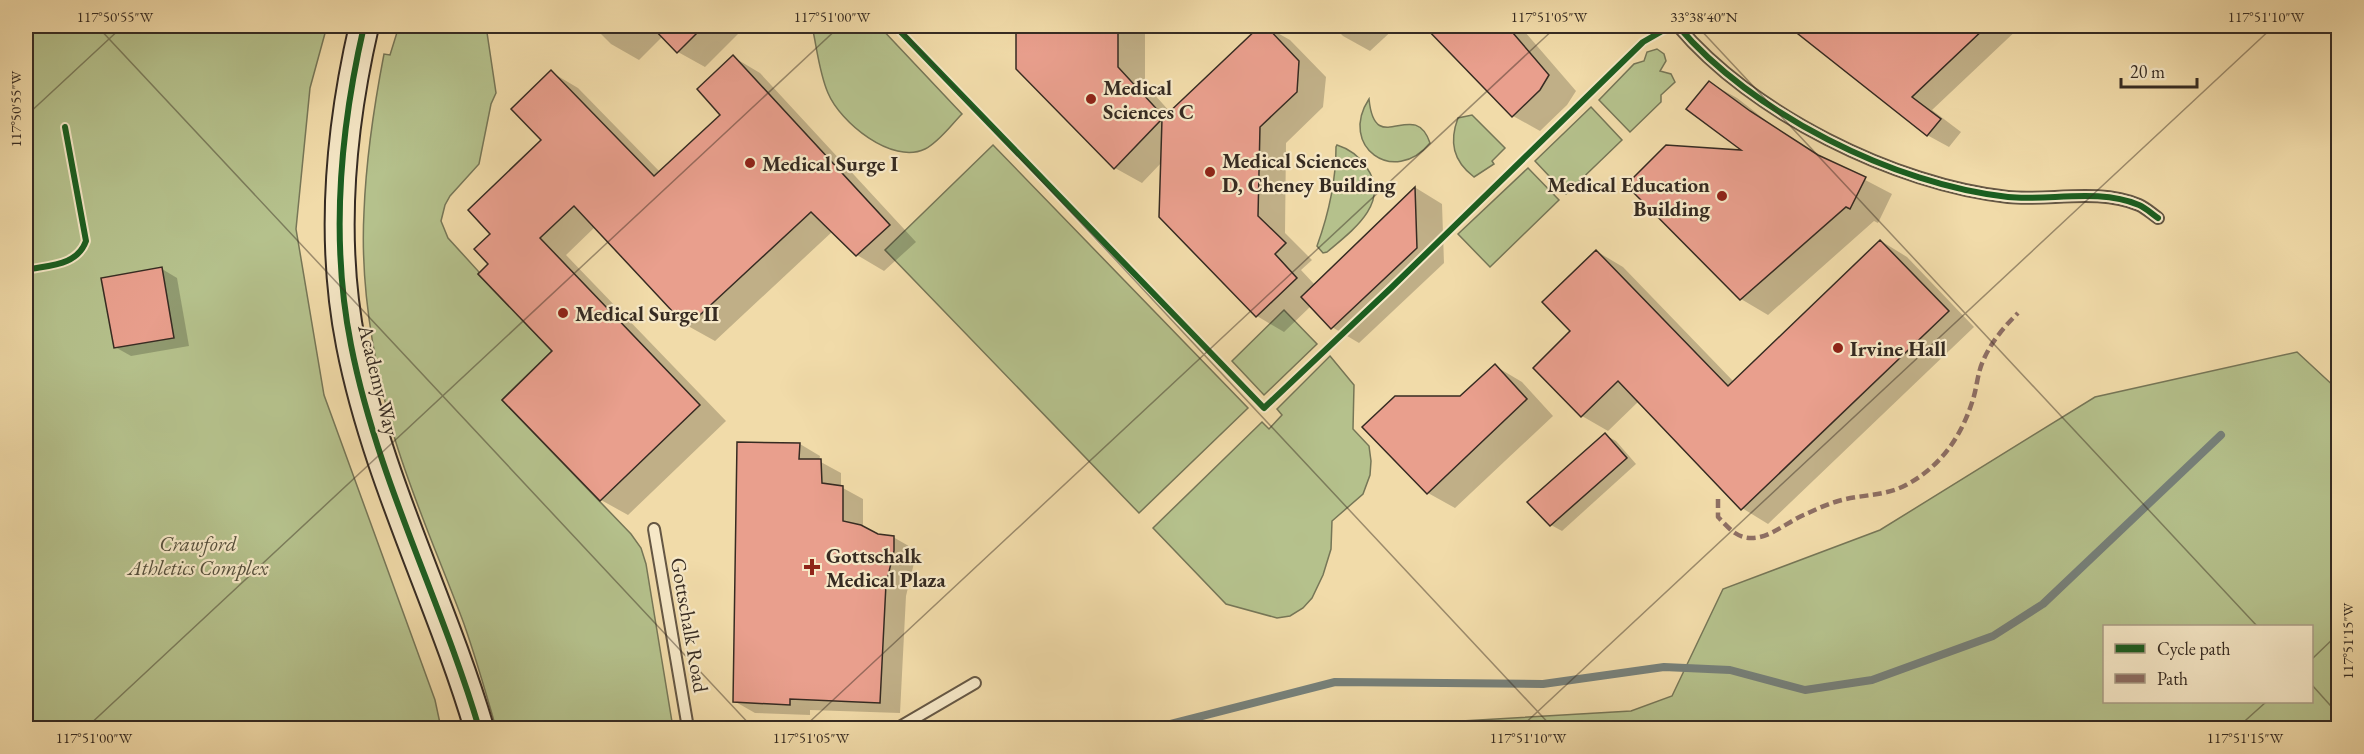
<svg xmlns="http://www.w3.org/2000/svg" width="2364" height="754" viewBox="0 0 2364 754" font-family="'EB Garamond',serif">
  <rect width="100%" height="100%" fill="#f1dba9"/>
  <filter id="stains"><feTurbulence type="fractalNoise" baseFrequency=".00333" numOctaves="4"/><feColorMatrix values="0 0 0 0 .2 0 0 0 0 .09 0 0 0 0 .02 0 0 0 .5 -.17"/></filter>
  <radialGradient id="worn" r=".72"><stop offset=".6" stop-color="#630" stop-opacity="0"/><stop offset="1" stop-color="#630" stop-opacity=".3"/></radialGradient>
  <!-- green -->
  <g fill="#b5c18c" stroke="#767657" stroke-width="1.5" fill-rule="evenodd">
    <path d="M 26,26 L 327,26 L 310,88 L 296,229 L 324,395 L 435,700 L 441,728 L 26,728 Z"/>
    <path d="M 399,26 L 486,26 L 496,93 L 491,104 L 479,164 L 450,196 L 445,205 L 441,221 L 448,238 L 479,272 L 478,274 L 552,351 L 502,400 L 631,534 L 641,548 L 646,564 L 673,728 L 496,728 C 486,693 476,658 464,624 C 441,562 413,500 394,436 C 374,365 360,286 364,212 C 366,159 374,106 384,54 L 390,55 Z"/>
    <path d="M 812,26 L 879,26 L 962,114 C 951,125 939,142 925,149 C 892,165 840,122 828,93 C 819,72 817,48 812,26 Z"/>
    <path d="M 1657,49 L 1664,54 L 1666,61 L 1660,71 L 1671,74 L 1675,82 L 1661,95 L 1661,102 L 1630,132 L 1599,100 L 1634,64 L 1644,61 L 1647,52 Z"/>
    <path d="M 1369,99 C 1375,160 1414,96 1430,143 C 1394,187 1338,146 1369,99 Z"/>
    <path d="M 1591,107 L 1622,140 L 1566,194 L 1535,161 Z"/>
    <path d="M 1472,115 L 1505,148 L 1492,161 L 1494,164 L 1474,177 C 1453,161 1449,142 1458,118 Z"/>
    <path d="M 993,145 L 1248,408 L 1139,513 L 885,250 Z"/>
    <path d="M 1337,145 C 1350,149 1360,157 1367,168 C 1391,203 1352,231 1327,252 L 1323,253 L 1317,246 C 1329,213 1336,183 1336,147 Z"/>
    <path d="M 1528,168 L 1559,200 L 1490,267 L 1458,234 Z"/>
    <path d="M 1284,310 L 1317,344 L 1264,395 L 1232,361 Z"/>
    <path d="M 2297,352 L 2338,390 L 2338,728 L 1341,728 L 1631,711 L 1672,696 L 1723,589 L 1880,530 L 2095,397 ZM 2104,626 L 2312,626 L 2312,702 L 2104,702 Z"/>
    <path d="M 1330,356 L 1354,385 L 1353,429 L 1369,446 L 1371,461 L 1370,475 L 1363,494 L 1332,521 L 1331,549 L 1323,575 L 1312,598 L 1303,608 L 1290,616 L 1277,618 L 1226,604 L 1153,528 L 1262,422 L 1269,429 L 1282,415 L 1277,409 Z"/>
  </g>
  <!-- shadow -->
  <g fill="#0003">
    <path d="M 593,26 L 746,26 L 705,67 L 678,52 L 663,36 L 639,60 L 611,44 Z"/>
    <path d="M 989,26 L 1002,26 L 997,30 Z"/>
    <path d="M 1018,26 L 1145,26 L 1145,84 L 1171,113 L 1262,26 L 1265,26 L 1290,40 L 1326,77 L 1323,107 L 1286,143 L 1285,233 L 1312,260 L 1301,270 L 1315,285 L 1416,188 L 1442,204 L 1444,263 L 1359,343 L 1332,327 L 1311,306 L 1284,332 L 1257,316 L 1161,217 L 1162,162 L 1142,183 L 1115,168 L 1017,68 Z"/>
    <path d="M 1333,26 L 1397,26 L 1370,51 L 1343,36 Z"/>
    <path d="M 1426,26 L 1532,26 L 1525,32 L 1576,91 L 1567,105 L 1540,131 L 1513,116 Z"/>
    <path d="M 1790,26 L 2021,26 L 1932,110 L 1961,132 L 1949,147 L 1927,135 Z"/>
    <path d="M 733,57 L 760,73 L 916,242 L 884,271 L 857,255 L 833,231 L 715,341 L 688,326 L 596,226 L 566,255 L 726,421 L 628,515 L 601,500 L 554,351 L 492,234 L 543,140 L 551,72 L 578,88 L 660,172 L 722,115 Z"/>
    <path d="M 1710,83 L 1737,98 L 1777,129 L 1827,160 L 1892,194 L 1878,223 L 1874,221 L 1768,315 L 1741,299 L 1629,185 L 1746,152 Z"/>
    <path d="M 1881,241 L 1907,257 L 1974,327 L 1768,524 L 1742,508 L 1639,401 L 1608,431 L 1582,416 L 1572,331 L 1596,251 L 1623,267 L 1734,382 Z"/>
    <path d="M 162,269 L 177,278 L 189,346 L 131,356 L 115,347 Z"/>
    <path d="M 1495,366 L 1522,382 L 1553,416 L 1455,508 L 1428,493 L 1365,427 L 1461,397 Z"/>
    <path d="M 1605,435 L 1616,441 L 1636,464 L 1562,531 L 1551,525 Z"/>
    <path d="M 800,444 L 820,456 L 819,461 L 841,473 L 841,487 L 863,499 L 863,528 L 878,535 L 893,537 L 914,549 L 914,563 L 906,596 L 900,713 L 810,710 L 810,715 L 755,713 L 734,701 Z"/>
  </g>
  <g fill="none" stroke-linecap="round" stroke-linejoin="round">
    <!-- stream -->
    <path stroke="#76807a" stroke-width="8" d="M 1155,728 L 1335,682 L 1543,684 L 1664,667 L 1730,670 L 1805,690 L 1872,680 L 1993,636 L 2043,604 L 2221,435"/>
  </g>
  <!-- building -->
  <g fill="#e99f8d" stroke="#362b22" stroke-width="1.5">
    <path d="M 651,26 L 704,26 L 677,53 Z"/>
    <path d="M 1016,26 L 1118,26 L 1118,67 L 1164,117 L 1260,26 L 1266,26 L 1299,61 L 1297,92 L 1260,127 L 1258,216 L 1286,243 L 1275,254 L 1297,278 L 1256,317 L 1159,217 L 1162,119 L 1114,169 L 1016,69 Z"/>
    <path d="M 1424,26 L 1507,26 L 1549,75 L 1540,90 L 1512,117 Z"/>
    <path d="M 1788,26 L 1987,26 L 1912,97 L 1941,119 L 1927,136 Z"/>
    <path d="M 733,55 L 890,225 L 856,256 L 811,212 L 687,327 L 574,206 L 540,238 L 700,405 L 600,501 L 502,400 L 552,351 L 478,274 L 488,264 L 474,249 L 490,234 L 468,210 L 541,140 L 511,109 L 551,70 L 654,176 L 720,115 L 697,89 Z"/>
    <path d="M 1709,81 L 1750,111 L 1818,155 L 1866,177 L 1850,209 L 1846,207 L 1740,300 L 1626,185 L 1666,145 L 1741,150 L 1686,109 Z"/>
    <path d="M 1415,187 L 1417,248 L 1331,329 L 1301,297 Z"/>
    <path d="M 1880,240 L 1949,311 L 1741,510 L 1618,381 L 1581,417 L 1533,368 L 1570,331 L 1542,302 L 1596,250 L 1728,386 Z"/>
    <path d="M 162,267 L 174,338 L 114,348 L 101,278 Z"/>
    <path d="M 1495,364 L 1527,399 L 1427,494 L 1362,427 L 1395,396 L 1460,396 Z"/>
    <path d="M 1605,433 L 1627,458 L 1550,526 L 1527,502 Z"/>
    <path d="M 737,442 L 800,443 L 799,459 L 821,459 L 822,483 L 843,486 L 843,521 L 861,525 L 878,534 L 894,536 L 894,551 L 886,584 L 880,703 L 790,699 L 790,705 L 733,702 Z"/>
  </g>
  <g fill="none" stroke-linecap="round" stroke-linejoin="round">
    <!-- lane casing -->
    <g stroke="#655744" stroke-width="14">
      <g id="lane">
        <path d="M 1678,26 C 1751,113 1895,185 2008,197 C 2050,201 2098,188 2139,205 C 2146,208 2152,214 2158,218"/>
        <path d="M 654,529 L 688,728"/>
        <path d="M 898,728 L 975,683"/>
      </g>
    </g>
    <!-- secondary casing -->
    <g stroke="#362b22" stroke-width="32">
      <path id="secondary" d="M 364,26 C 340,130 330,239 351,345 C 377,478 441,600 479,728"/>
    </g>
    <!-- lane -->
    <use href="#lane" stroke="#f6e8c7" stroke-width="10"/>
    <!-- secondary -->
    <use href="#secondary" stroke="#f6e8c7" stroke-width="28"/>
    <!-- quiet -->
    <path stroke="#8d6e63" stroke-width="4.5" stroke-dasharray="9 4.5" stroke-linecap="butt" d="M 1718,499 L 1718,517 C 1723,522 1729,529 1735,533 C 1760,549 1783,523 1806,514 C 1815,510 1825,505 1835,502 C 1859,494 1883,497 1906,485 C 1942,466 1963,434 1974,396 C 1977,385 1978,372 1983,361 C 1991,342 2004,327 2018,313"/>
    <!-- cycleway casing -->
    <g stroke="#f6e8c7" stroke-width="10">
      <g id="cycleway">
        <path d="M 364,26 C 340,130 330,239 351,345 C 377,478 441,600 479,728"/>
        <path d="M 895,26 L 1264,408 L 1391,288 L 1643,42 L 1671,26"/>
        <path d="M 1678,26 C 1751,113 1895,185 2008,197 C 2050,201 2098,188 2139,205 C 2146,208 2152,214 2158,218"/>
        <path d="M 26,270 C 49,265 77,266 86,241 L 65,127"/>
      </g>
    </g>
    <!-- cycleway -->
    <use href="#cycleway" stroke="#1b5e20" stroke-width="6"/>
  </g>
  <!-- ticks -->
  <path fill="none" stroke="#362b22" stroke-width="1.5" stroke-opacity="0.45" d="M 97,26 L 753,728M 897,26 L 1553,728M 1697,26 L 2257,626M 26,116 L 123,26M 2312,659 L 2338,634M 2312,685 L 2338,714M 86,728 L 840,26M 803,728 L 1557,26M 1520,728 L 2274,26M 2237,728 L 2266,702"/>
  <!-- markers -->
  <g fill="#8f2418" stroke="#f6e8c7" stroke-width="2">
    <circle cx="1091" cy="99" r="6"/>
    <circle cx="750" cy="163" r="6"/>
    <circle cx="1210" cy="172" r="6"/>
    <circle cx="1722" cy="196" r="6"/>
    <circle cx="563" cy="313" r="6"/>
    <circle cx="1838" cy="348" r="6"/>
    <path d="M809 558h6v6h6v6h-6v6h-6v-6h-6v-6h6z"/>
  </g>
  <g text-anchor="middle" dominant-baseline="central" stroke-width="4.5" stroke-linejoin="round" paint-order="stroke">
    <!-- poi labels -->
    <g font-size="21" font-weight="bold" fill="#362b22" stroke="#f6e8c7" text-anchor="start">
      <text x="1103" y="87">Medical<tspan x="1103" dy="24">Sciences C</tspan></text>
      <text x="1222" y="160">Medical Sciences<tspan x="1222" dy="24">D, Cheney Building</tspan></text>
      <text x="762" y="163">Medical Surge I</text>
      <text x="1710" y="184" text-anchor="end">Medical Education<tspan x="1710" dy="24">Building</tspan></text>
      <text x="575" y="313">Medical Surge II</text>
      <text x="1850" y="348">Irvine Hall</text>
      <text x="826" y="555">Gottschalk<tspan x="826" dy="24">Medical Plaza</tspan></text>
    </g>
    <!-- street labels -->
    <g font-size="21" fill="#362b22" stroke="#f6e8c7">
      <text transform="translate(379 380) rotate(76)">Academy Way</text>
      <text transform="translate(690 625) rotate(80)">Gottschalk Road</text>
    </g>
    <!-- park labels -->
    <g font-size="21" font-style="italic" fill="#56503c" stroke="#f6e8c7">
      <text x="198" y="543">Crawford<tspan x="198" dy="24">Athletics Complex</tspan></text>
    </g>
  </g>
  <!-- margin -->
  <rect width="2364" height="754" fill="none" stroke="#f1dba9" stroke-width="66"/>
  <!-- legend -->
  <rect x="2103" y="625" width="210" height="78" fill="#f6e8c7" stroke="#a99c85" stroke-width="1.5"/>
  <rect x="2115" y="644" width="30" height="9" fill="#1b5e20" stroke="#a99c85" stroke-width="1.5"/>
  <text x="2157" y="655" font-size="18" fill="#362b22">Cycle path</text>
  <rect x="2115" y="674" width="30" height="9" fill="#8d6e63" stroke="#a99c85" stroke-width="1.5"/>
  <text x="2157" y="685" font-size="18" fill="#362b22">Path</text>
  <!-- scale -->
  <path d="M2121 78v9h76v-9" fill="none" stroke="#362b22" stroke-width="3"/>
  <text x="2130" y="78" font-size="18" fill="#362b22" stroke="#f6e8c7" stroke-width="4.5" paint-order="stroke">20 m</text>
  <rect x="33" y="33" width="2298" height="688" fill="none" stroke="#362b22" stroke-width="2"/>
  <g font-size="15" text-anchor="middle" fill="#362b22">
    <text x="115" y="22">117°50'55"W</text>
    <text x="832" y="22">117°51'00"W</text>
    <text x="1549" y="22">117°51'05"W</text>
    <text x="1704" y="22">33°38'40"N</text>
    <text x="2266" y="22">117°51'10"W</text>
    <text transform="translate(16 109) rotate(-90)" y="5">117°50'55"W</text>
    <text transform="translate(2348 641) rotate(-90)" y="5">117°51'15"W</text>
    <text x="94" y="743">117°51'00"W</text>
    <text x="811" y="743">117°51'05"W</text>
    <text x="1528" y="743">117°51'10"W</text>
    <text x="2245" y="743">117°51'15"W</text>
  </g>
  <rect width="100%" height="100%" filter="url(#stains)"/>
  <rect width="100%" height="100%" fill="url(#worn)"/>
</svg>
